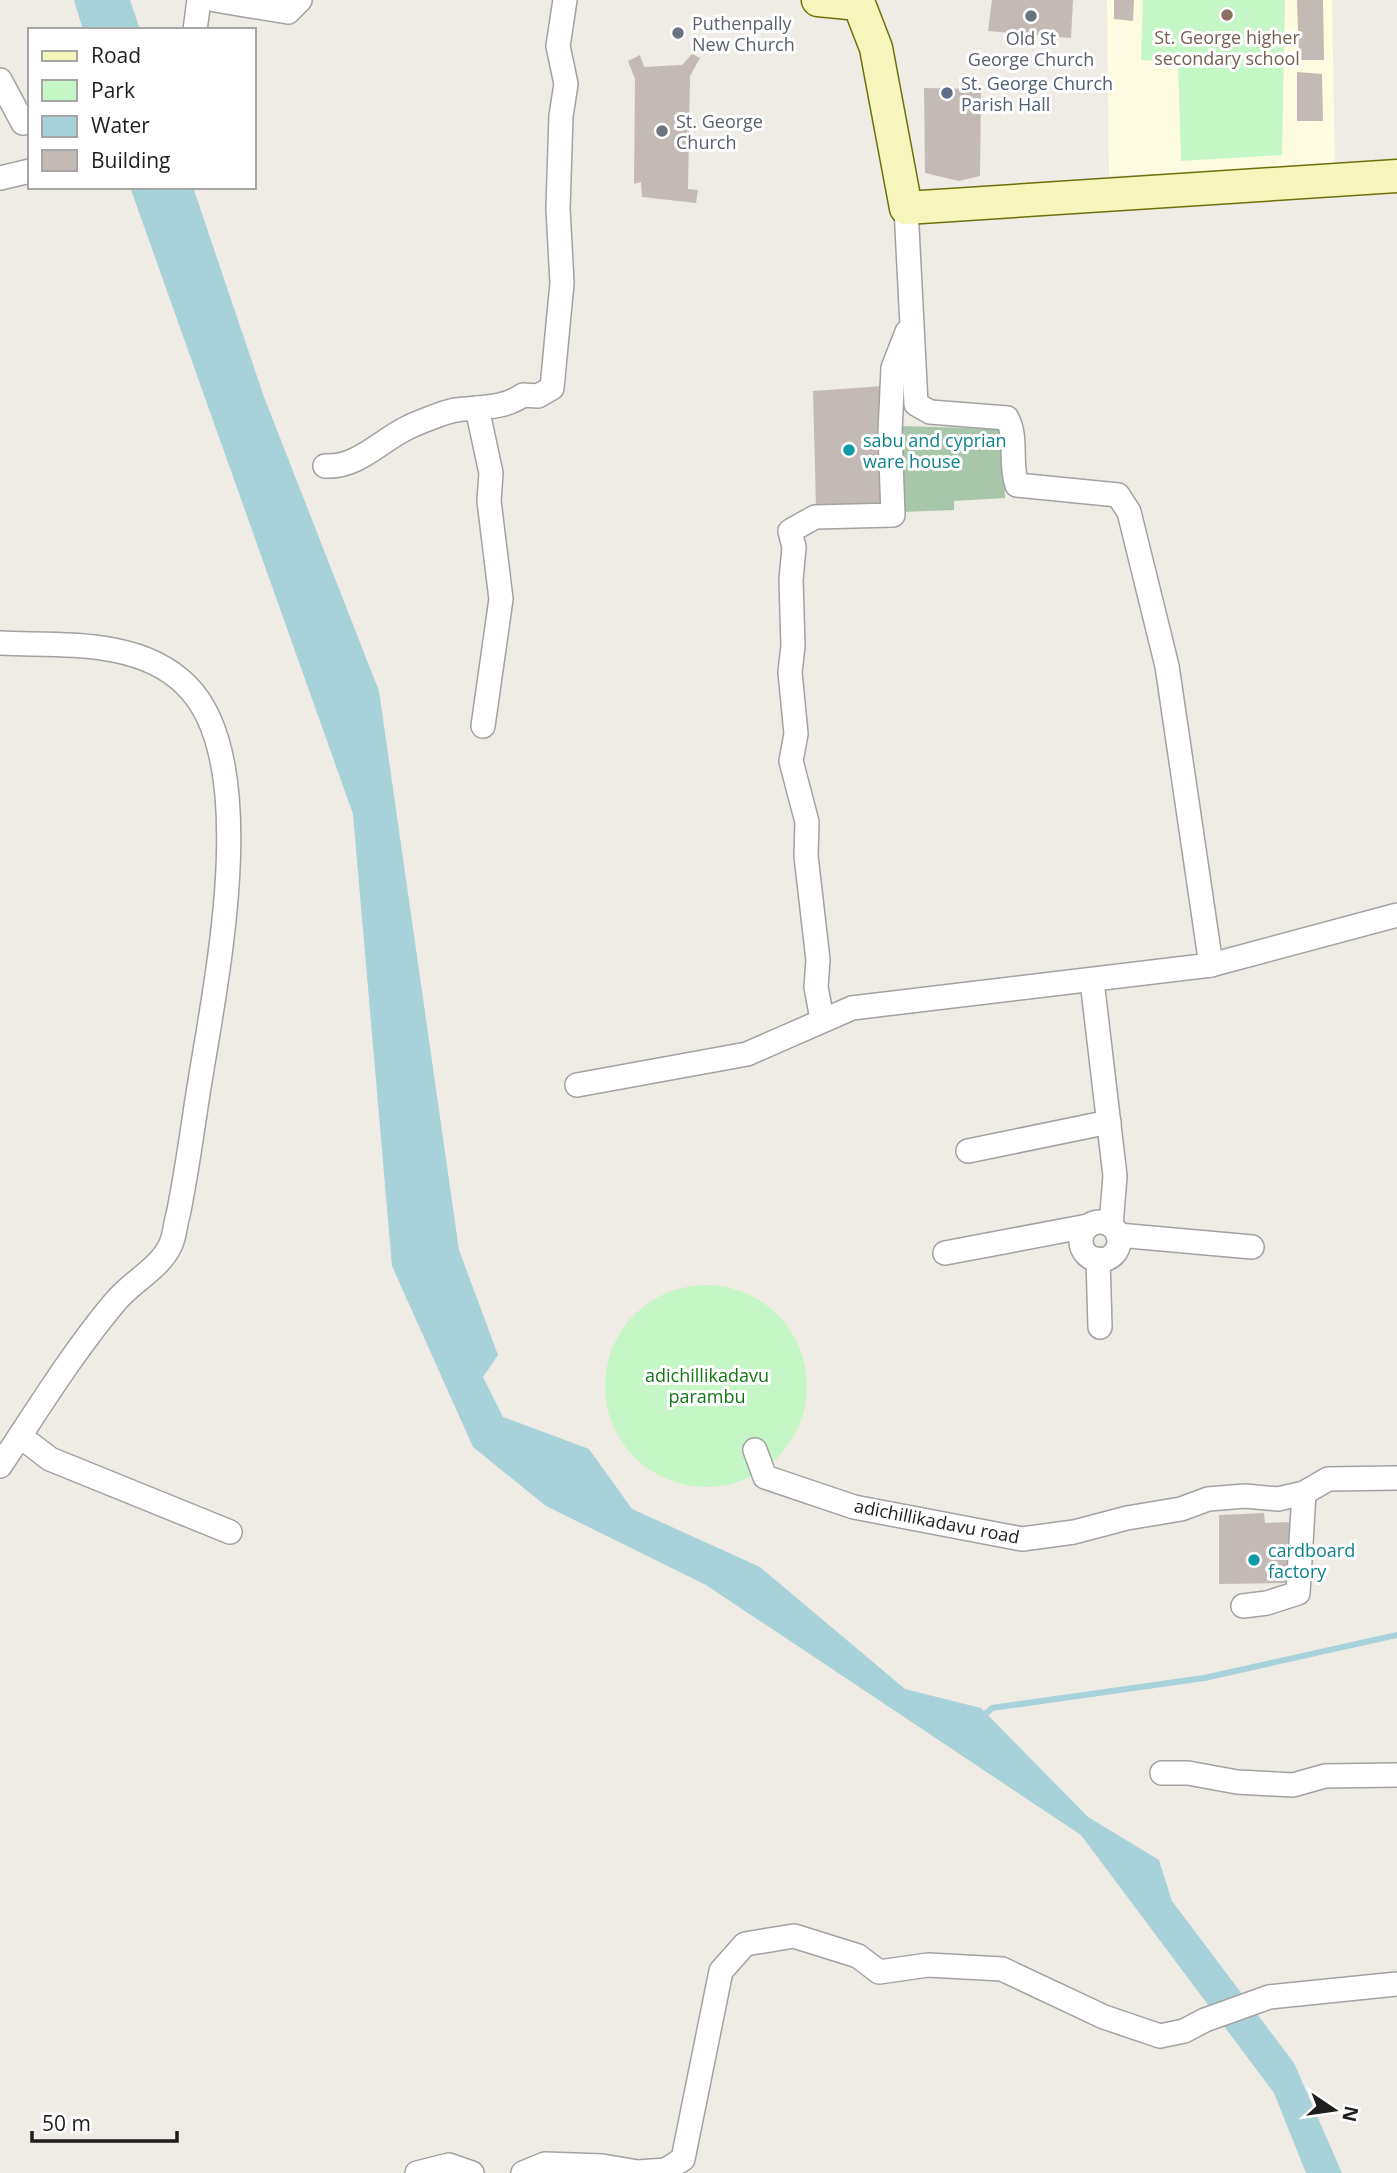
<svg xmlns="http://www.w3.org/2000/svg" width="1397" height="2173" viewBox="0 0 1397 2173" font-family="'Open Sans',sans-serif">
  <rect width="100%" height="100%" fill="#efebe5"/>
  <!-- education -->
  <path fill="#fdfbe0" d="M 1107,0 L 1332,0 L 1335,167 L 1109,176 Z"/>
  <!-- cemetery -->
  <path fill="#a8c6aa" d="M 901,426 L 1004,429 L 1005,498 L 954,501 L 954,510 L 903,512 Z"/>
  <!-- park -->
  <g fill="#c5f6c5">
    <path d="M 1143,0 L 1285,0 L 1282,155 L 1181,161 L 1178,62 L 1141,60 Z"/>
    <circle cx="706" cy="1386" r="101"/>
  </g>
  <!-- water -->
  <g fill="#a8d2da">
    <path d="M 74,0 L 130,0 L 140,30 L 83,30 Z"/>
    <path d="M 130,187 L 193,187 L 264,397 L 379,691 L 459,1250 L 498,1355 L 483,1377 L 503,1417 L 589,1449 L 632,1509 L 760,1567 L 905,1689 L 981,1708 L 1088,1817 L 1159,1860 L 1172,1901 L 1294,2063 L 1342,2173 L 1306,2173 L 1274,2093 L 1081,1835 L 706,1585 L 546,1506 L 473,1447 L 392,1266 L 353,814 Z"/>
  </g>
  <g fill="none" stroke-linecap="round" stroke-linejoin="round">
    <!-- stream -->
    <path stroke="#a8d2da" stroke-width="6" d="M 982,1717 L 992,1708 L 1204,1678 L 1397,1635"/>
  </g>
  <!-- building -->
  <g fill="#c3bab5">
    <path d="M 992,0 L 1073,0 L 1071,38 L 988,31 Z"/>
    <path d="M 1114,0 L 1134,0 L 1133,21 L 1114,19 Z"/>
    <path d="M 1297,0 L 1323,0 L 1324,60 L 1299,60 Z"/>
    <path d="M 692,54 L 700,58 L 690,76 L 688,189 L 698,190 L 696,203 L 642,197 L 641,182 L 634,184 L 635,79 L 628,61 L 640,55 L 644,67 L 682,65 Z"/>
    <path d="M 1297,72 L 1322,74 L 1323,121 L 1297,121 Z"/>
    <path d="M 924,88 L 981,89 L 980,176 L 959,181 L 925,173 Z"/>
    <path d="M 883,386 L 885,508 L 816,508 L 813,391 Z"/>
    <path d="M 1264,1513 L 1265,1523 L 1289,1522 L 1290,1583 L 1219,1584 L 1219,1515 Z"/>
  </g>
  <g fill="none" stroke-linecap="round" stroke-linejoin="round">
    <!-- minor casing -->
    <g stroke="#a2a2a2" stroke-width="26">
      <g id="minor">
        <path d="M 215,0 L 288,12 L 300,0"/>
        <path d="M 195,30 L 199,0"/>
        <path d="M 0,80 L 23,123"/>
        <path d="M 0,178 L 30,171"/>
        <path d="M 906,208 L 916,404 L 930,412 L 1007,418 C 1018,439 1009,463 1017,485 L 1118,495 L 1129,512 L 1167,666 L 1211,965"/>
        <path d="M 477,408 L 491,473 L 489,501 L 501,599 L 483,726"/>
        <path d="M 325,466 C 356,468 378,443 405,429 C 414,424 447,411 456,410 C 478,407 504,409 523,395 L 538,396 L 552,388 L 562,283 L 558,208 L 561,116 L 566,84 L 558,46 L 565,0"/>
        <path d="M 0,643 C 61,646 139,638 186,685 C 266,763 212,999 197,1100 C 191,1139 186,1177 178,1215 C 175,1224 175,1237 170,1246 C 159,1269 131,1282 115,1302 C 72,1353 37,1411 0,1466"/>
        <path d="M 1092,981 L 1115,1176 L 1111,1225"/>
        <path d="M 822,1019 L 816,987 L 818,960 L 806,856 L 807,822 L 791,761 L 796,734 L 790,672 L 793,646 L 791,580 L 794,547 L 790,531 L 815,517 L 893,515 L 890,433 L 893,368 L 907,332"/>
        <path d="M 577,1085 L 747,1054 L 852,1008 L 1211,965 L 1397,915"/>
        <path d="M 968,1151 L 1109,1122"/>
        <circle cx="1100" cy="1241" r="19"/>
        <path d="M 1118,1235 L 1252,1247"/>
        <path d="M 945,1253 L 1088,1226"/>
        <path d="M 1098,1259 L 1100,1327"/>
        <path d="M 20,1436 L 50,1459 L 230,1532"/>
        <path d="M 755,1450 L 765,1477 L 854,1507 L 1022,1539 L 1074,1532 L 1127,1518 L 1181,1509 L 1208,1499 L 1245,1496 L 1278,1499 L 1304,1493 L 1328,1479 L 1397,1478"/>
        <path d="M 1243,1606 L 1267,1603 L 1298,1593 L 1304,1493"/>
        <path d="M 1162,1773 L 1188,1773 L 1237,1782 L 1293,1785 L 1325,1776 L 1397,1775"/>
        <path d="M 417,2173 L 449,2165 L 472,2173"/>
        <path d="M 523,2173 L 545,2164 L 602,2166 L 638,2172 L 666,2170 L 683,2159 L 721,1971 L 745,1944 L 794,1936 L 858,1956 L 879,1972 L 928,1965 L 1002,1969 L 1104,2017 L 1160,2036 L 1184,2031 L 1205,2020 L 1269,1997 L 1397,1984"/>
      </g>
    </g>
    <!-- secondary casing -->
    <g stroke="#6c700b" stroke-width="35">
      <path id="secondary" d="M 818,0 L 859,4 L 876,48 L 906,208 L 1397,176"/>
    </g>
    <!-- minor -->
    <use href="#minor" stroke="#fff" stroke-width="23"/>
    <!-- secondary -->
    <use href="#secondary" stroke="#f6f5bc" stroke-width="32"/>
  </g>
  <!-- markers -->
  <circle fill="#8d6e63" stroke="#fff" stroke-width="2.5" cx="1227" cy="15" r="7"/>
  <g fill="#6b7280" stroke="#fff" stroke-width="2.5">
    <circle cx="1031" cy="16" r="7"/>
    <circle cx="678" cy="33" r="7"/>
    <circle cx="662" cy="131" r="7"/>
  </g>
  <circle fill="#5c6f8a" stroke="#fff" stroke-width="2.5" cx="947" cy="93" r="7"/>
  <g fill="#0f9aa8" stroke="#fff" stroke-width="2.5">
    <circle cx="849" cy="450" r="7"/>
    <circle cx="1254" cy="1560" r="7"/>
  </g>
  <g text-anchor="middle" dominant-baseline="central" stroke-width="6" stroke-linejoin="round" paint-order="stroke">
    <!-- worship labels -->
    <g font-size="18" fill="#5b616d" stroke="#fff" text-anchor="start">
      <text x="692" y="23">Puthenpally<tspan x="692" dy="21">New Church</tspan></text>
      <text x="1031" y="38" text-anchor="middle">Old St<tspan x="1031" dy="21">George Church</tspan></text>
      <text x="676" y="121">St. George<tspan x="676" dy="21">Church</tspan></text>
    </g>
    <!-- education labels -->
    <g font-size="18" fill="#785e54" stroke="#fff">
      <text x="1227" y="37">St. George higher<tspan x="1227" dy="21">secondary school</tspan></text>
    </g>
    <!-- service labels -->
    <g font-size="18" fill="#4e5e75" stroke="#fff" text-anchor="start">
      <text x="961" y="83">St. George Church<tspan x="961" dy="21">Parish Hall</tspan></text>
    </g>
    <!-- culture labels -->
    <g font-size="18" fill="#0d838f" stroke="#fff" text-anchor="start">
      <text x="863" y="440">sabu and cyprian<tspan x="863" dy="21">ware house</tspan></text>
      <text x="1268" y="1550">cardboard<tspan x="1268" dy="21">factory</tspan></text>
    </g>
    <!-- park labels -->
    <g font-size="18" fill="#127713" stroke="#fff">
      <text x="707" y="1375">adichillikadavu<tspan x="707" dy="21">parambu</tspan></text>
    </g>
    <!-- street labels -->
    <g font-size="18" fill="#1e1e1e" stroke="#fff">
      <text transform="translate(937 1521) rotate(11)">adichillikadavu road</text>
    </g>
  </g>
  <!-- legend -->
  <rect x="28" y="28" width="228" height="161" fill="#ffffff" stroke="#a5a5a5" stroke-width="2"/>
  <rect x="42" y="51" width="35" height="10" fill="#f6f5bc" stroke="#a5a5a5" stroke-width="2"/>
  <text x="91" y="63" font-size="21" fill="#1e1e1e">Road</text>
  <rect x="42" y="80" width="35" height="21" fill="#c5f6c5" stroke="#a5a5a5" stroke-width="2"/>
  <text x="91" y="98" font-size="21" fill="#1e1e1e">Park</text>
  <rect x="42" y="116" width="35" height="21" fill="#a8d2da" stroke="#a5a5a5" stroke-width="2"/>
  <text x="91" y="133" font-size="21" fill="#1e1e1e">Water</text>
  <rect x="42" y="150" width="35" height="21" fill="#c3bab5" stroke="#a5a5a5" stroke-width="2"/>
  <text x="91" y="168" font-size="21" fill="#1e1e1e">Building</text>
  <!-- north arrow -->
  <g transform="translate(1334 2110) rotate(103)" stroke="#ffffff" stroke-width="5" paint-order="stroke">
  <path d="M0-5L12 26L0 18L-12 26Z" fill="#1e1e1e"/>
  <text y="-10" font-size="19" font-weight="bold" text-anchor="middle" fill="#1e1e1e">N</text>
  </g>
  <!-- scale -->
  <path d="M32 2131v10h145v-10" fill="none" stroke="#1e1e1e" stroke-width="3.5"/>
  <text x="42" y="2131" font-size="21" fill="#1e1e1e" stroke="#ffffff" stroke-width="5" paint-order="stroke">50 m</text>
</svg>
